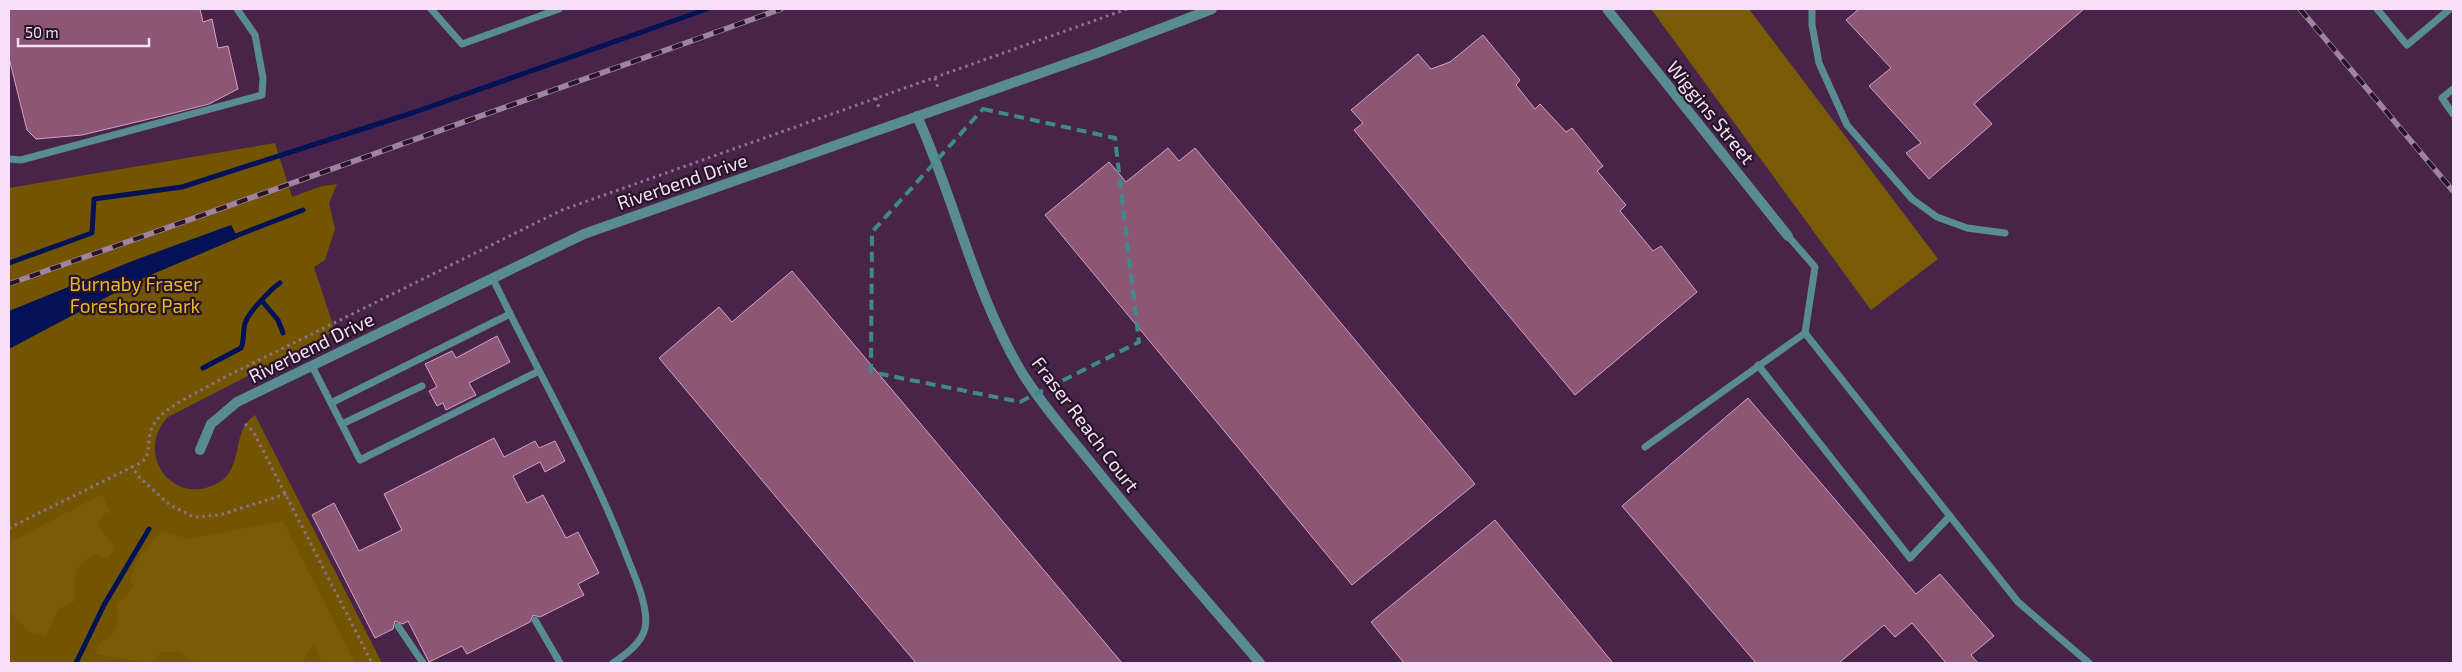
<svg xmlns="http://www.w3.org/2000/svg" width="2462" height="672" viewBox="0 0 2462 672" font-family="'Exo 2',sans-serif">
  <rect width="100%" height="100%" fill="#48244b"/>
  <!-- green -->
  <path fill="#735500" d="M 275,143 L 292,197 L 322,186 L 337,184 L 329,203 L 335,229 L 325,260 L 314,267 L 335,331 L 168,417 C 133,454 174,508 218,483 C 245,468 230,431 255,415 L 382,663 L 9,663 L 9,188 Z"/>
  <!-- forest -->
  <g fill="#7a5b05">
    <path d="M 1651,9 L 1749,9 L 1938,259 L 1871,310 Z"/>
    <path d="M 102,494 L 110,513 L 105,513 L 98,524 L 115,548 L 108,559 L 96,554 C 71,566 74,576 75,601 L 58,609 L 46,636 L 30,632 L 9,612 L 9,543 Z"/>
    <path d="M 283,521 L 355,663 L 322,663 L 314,644 L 302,663 L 196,663 L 179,652 L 162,652 L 151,663 L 96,654 L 98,645 C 118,634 118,626 117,604 L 134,587 L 130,578 L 139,557 L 162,531 L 188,539 Z"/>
  </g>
  <!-- water -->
  <path fill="#031256" d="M 231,225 L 238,238 L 141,279 L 9,349 L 9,311 L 135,260 Z"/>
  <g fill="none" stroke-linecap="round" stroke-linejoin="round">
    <!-- stream -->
    <g stroke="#031256" stroke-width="5">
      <path d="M 233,237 L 303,210"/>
      <path d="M 9,263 L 92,233 L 94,199 L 182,187 L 415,112 L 707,9"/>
      <path d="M 262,301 L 278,320 L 283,333"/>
      <path d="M 203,368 L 241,348 C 245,340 242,328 246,321 C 250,311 272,288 280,283"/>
      <path d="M 76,663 L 104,605 L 149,529"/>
    </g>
  </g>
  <!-- building -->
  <g fill="#8b5775" stroke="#dba0c0">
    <path d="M 9,9 L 200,9 L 203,22 L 212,19 L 218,48 L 228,46 L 238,89 L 209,104 L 170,114 L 82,135 L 36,139 L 27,130 L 9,58 Z"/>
    <path d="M 1859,9 L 2084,9 L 1974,104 L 1992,124 L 1929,179 L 1906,153 L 1921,143 L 1869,86 L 1891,68 L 1846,20 Z"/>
    <path d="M 1483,35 L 1520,80 L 1516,85 L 1535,109 L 1540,104 L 1566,132 L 1572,128 L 1603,166 L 1597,171 L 1626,205 L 1620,211 L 1653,251 L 1661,246 L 1697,292 L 1575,395 L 1354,130 L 1363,123 L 1351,110 L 1418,54 L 1431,69 L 1450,62 Z"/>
    <path d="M 1168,148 L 1179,161 L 1195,148 L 1475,484 L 1352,585 L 1045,215 L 1109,162 L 1126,182 Z"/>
    <path d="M 792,271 L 1122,663 L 916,663 L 659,358 L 719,307 L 732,322 Z"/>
    <path d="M 497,336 L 510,362 L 469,383 L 476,395 L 446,410 L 443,403 L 437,406 L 429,391 L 437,387 L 425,364 L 452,351 L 456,358 Z"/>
    <path d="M 1748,398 L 1916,594 L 1940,574 L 1994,636 L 1971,655 L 1978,663 L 1946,663 L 1912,623 L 1895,637 L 1884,625 L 1839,663 L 1756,663 L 1622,506 Z"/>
    <path d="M 494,438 L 504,457 L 535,441 L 539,448 L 555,441 L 565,461 L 545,472 L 540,462 L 513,476 L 527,503 L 543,495 L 566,538 L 578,532 L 599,573 L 578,584 L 584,595 L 540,617 L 533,615 L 530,622 L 467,654 L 462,646 L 429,662 L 408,621 L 403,624 L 395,621 L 393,629 L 375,638 L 312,515 L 334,503 L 359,551 L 402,530 L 384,494 Z"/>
    <path d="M 1495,520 L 1613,663 L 1404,663 L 1371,622 Z"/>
  </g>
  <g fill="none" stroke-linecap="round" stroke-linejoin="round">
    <!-- path -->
    <g stroke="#907292" stroke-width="3" stroke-dasharray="2.5 4" stroke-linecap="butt">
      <path d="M 935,78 L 938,88"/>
      <path d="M 876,98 L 879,108"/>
      <path d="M 245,424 L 253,431 L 372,663"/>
      <path d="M 286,494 L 220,515 L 194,517 L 170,505 L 140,478 L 132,467 C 158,458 142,442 155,422 C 167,405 202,391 221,379 L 562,210 L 1127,9"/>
      <path d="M 9,528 L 132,467"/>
    </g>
    <!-- service -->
    <g stroke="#598c92" stroke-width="7">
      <path d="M 431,9 L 462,44 L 559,9"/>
      <path d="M 1812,9 L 1812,25 L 1819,63 L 1847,125 L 1912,199 L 1937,217 L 1967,228 L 2005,233"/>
      <path d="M 2377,9 L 2407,45 L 2450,9"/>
      <path d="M 2453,89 L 2442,98 L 2453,114"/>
      <path d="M 9,159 L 21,160 L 262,95 L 263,78 L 255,35 L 237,9"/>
      <path d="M 493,279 C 538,373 592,464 629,562 C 636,579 649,609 645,628 C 642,643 625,655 613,663"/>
      <path d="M 1805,333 L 2018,602 L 2089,663"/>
      <path d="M 1758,365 L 1910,558 L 1950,516"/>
      <path d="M 312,366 L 360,460 L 539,371"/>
      <path d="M 331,403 L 510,314"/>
      <path d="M 342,424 L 422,386"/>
      <path d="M 1645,447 L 1805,333 L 1815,267 L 1788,236"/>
      <path d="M 535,620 L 560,663"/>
      <path d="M 398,626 L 423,663"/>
    </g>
    <!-- minor -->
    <g stroke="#598c92" stroke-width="10">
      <path d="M 1607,9 L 1788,236"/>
      <path d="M 917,116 C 955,200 974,292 1021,371 C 1041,404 1068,434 1092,464 C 1146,532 1204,597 1260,663"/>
      <path d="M 200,450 L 211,424 L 237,402 L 584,234 L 1097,53 L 1212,9"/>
    </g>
    <!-- rail casing -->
    <g stroke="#a082a2" stroke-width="5.5">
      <g id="rail">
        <path d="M 2300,9 L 2453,191"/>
        <path d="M 9,284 L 781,9"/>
      </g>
    </g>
    <!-- rail -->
    <use href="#rail" stroke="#251526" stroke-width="4" stroke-dasharray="11" stroke-linecap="butt"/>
  </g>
  <!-- marked area -->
  <path fill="none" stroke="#3d8b89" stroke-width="4" stroke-dasharray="10 6" stroke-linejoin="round" d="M 983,109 L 1115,138 L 1139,342 L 1020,402 L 871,372 L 872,232 Z"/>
  <g text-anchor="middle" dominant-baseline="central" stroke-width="4.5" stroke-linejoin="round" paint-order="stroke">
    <!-- street labels -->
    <g font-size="19" fill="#f6dff7" stroke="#251526">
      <text transform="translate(1711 112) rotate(51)">Wiggins Street</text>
      <text transform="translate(682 181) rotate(-19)">Riverbend Drive</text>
      <text transform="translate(311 347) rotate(-26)">Riverbend Drive</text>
      <text transform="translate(1086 424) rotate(53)">Fraser Reach Court</text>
    </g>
    <!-- park labels -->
    <g font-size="19" fill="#ecb62e" stroke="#251526">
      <text x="135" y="283">Burnaby Fraser<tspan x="135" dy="22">Foreshore Park</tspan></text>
    </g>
  </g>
  <!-- border -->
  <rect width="2462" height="672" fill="none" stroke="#f6dff7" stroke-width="20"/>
  <!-- scale -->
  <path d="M18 38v8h131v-8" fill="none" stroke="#f6dff7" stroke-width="2.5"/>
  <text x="25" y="38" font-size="15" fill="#f6dff7" stroke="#251526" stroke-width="4" paint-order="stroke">50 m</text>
</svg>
